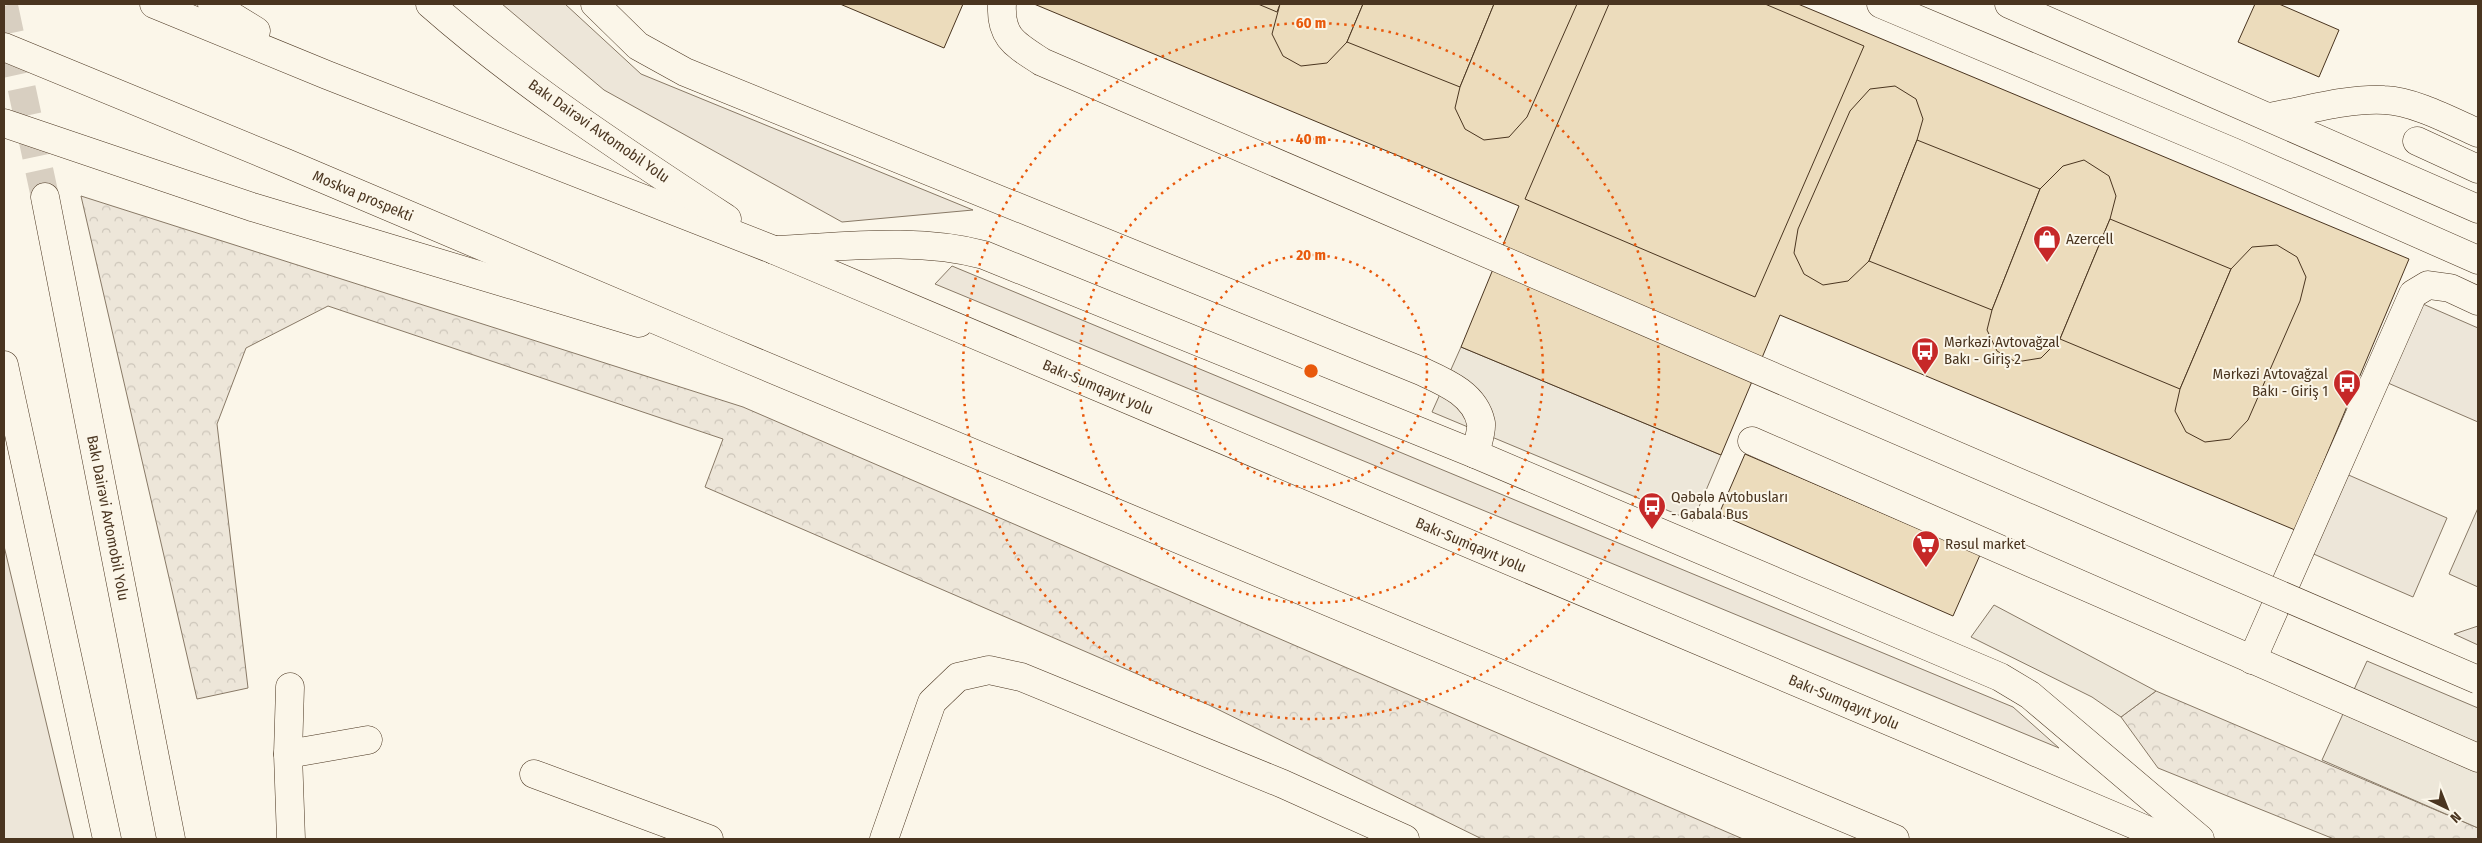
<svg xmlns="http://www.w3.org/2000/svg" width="2482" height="843" viewBox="0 0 2482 843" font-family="'Fira Sans Condensed',sans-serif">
  <defs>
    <pattern id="forest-crowns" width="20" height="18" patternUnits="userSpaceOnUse" patternTransform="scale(1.25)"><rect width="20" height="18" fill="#ede6d9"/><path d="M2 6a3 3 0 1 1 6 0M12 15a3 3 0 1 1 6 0" fill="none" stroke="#cdc6ba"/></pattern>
  </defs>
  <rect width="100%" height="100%" fill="#fbf6e9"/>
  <!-- green -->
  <g fill="#ede6d9" stroke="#887966">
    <path d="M 502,4 L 565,4 L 641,74 L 973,210 L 842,222 L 604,90 Z"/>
    <path d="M 952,266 L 2013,707 L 2059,748 L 935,284 Z"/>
    <path d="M 2423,304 L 2478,328 L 2478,422 L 2388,383 Z"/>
    <path d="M 2344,473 L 2447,518 L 2413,597 L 2309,552 Z"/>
    <path d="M 4,546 L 74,839 L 4,839 Z"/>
    <path d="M 2478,626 L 2478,645 L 2454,634 Z"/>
  </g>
  <!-- forest -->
  <g fill="url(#forest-crowns)" stroke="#887966">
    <path d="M 81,196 L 743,407 L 1743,839 L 1482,839 L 1209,705 L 705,487 L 723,439 L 328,306 L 246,348 L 217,424 L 248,688 L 197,699 Z"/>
    <path d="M 2156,691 L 2478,828 L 2478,839 L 2334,839 L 2158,768 L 2121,717 Z"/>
  </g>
  <!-- parking -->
  <g fill="#ede7d9" stroke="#887966">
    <path d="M 1461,347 L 1721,455 L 1693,521 L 1432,412 Z"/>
    <path d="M 2478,508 L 2478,587 L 2449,574 Z"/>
    <path d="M 1994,605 L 2156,691 L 2121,717 L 2092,697 L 1971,637 Z"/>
    <path d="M 2367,661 L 2478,708 L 2478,828 L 2322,760 Z"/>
  </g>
  <!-- building -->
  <g fill="#ecdcbc" stroke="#4a3520">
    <path d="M 840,4 L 963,4 L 944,48 Z"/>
    <path d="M 1034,4 L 1798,4 L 2409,259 L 2295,530 L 1780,315 L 1721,455 L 1461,347 L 1519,206 Z"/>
    <path d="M 1258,4 L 1280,4 L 1277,12 Z"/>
    <path d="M 1280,4 L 1363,4 L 1347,42 L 1327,63 L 1301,66 L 1283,56 L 1272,34 Z"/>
    <path d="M 1363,4 L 1494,4 L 1460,87 L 1347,42 Z"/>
    <path d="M 1494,4 L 1577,4 L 1527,117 L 1509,137 L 1484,140 L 1465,129 L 1455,108 L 1460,87 Z"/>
    <path d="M 1609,4 L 1765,4 L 1864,46 L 1755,297 L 1525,199 Z"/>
    <path d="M 2255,4 L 2279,4 L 2339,30 L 2319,77 L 2238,42 Z"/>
    <path d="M 1895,86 L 1916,99 L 1923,119 L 1917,140 L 1869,261 L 1848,281 L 1823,285 L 1804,274 L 1794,253 L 1798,229 L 1850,111 L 1870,89 Z"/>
    <path d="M 1917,140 L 2040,189 L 1992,310 L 1869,261 Z"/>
    <path d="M 2084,160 L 2109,176 L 2116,196 L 2110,219 L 2060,339 L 2041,358 L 2016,362 L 1997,351 L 1987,330 L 1992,310 L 2040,189 L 2063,166 Z"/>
    <path d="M 2110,219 L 2231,269 L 2180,389 L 2060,339 Z"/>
    <path d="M 2277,245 L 2297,257 L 2306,277 L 2300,301 L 2248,420 L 2230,439 L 2205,442 L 2186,432 L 2175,411 L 2180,389 L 2231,269 L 2252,247 Z"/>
    <path d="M 1745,454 L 1980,555 L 1953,616 L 1719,514 Z"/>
  </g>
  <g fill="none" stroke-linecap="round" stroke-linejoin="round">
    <!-- highway-tunnel -->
    <path stroke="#d8cfc1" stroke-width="28" stroke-dasharray="28 14" stroke-linecap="butt" d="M 4,6 L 45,197"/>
    <!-- minor casing -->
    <g stroke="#4a3520" stroke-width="29">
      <g id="minor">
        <path d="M 595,4 L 638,46 L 685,72 L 1421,371 C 1445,382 1475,394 1481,423 C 1482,432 1477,445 1475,454"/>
        <path d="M 1881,4 L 2233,152 L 2478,260"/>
        <path d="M 2009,4 L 2478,209"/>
        <path d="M 2269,117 C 2304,111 2348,98 2384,100 C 2414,101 2451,121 2478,133"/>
        <path d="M 2417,141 L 2478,169"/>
        <path d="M 774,250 C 844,247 916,237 984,255 L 1475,454 L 2000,677 L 2030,695 L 2200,839"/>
        <path d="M 1752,441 L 2478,758"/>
        <path d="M 2252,660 L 2413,294 L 2428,285 L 2450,288 L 2478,301"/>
        <path d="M 290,687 L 288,754 L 291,839"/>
        <path d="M 288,754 L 368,740"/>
        <path d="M 534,774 L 709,839"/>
        <path d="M 884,839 L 932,702 L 958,677 L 989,670 L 1021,677 L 1283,784 L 1405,839"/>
      </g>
    </g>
    <!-- major casing -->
    <g stroke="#4a3520" stroke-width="29">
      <g id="major">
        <path d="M 4,123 L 252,207 L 639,323"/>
        <path d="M 4,365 L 107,839"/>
      </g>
    </g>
    <!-- highway casing -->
    <g stroke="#4a3520" stroke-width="29">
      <g id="highway">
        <path d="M 154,4 L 327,75 L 774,250 L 2168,839"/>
        <path d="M 212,4 L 256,31"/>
        <path d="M 430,4 C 521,84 625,152 727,219"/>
        <path d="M 4,47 L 286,163 L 722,348 L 1895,839"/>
        <path d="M 45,197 L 171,839"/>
      </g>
    </g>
    <!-- minor -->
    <use href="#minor" stroke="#fbf6e9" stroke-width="28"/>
    <!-- major -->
    <use href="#major" stroke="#fbf6e9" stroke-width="28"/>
    <!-- highway -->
    <use href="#highway" stroke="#fbf6e9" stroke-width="28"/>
    <!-- minor-bridge casing -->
    <g stroke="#4a3520" stroke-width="29" stroke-linecap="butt">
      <path id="minor-bridge" d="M 1002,4 C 1000,38 1016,45 1042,62 L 2478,680"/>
    </g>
    <!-- minor-bridge -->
    <use href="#minor-bridge" stroke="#fbf6e9" stroke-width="28"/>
  </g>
  <!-- distance rings -->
  <g fill="none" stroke="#e8590c" stroke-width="2.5" stroke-dasharray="2.5 5">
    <circle cx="1311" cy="371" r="116"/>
    <circle cx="1311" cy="371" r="232"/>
    <circle cx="1311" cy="371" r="348"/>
  </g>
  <!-- icons -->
  <defs>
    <g id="shop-pin" transform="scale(1.4375)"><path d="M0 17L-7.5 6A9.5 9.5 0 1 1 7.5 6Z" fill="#c62828" stroke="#fbf6e9"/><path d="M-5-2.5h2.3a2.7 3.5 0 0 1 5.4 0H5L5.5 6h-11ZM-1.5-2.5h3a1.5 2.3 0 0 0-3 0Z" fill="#fff"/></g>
    <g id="bus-pin" transform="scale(1.4375)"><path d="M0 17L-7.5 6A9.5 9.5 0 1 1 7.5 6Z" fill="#c62828" stroke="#fbf6e9"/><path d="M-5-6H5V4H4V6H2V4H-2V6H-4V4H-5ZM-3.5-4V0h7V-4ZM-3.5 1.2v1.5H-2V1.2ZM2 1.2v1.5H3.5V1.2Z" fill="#fff"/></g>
    <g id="supermarket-pin" transform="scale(1.4375)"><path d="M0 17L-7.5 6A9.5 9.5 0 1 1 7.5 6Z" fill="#c62828" stroke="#fbf6e9"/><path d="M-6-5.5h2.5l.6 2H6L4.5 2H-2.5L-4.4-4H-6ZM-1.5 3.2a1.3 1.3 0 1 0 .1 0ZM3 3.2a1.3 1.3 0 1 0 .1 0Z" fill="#fff"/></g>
  </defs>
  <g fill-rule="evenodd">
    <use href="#shop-pin" x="2047" y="239"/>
    <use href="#bus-pin" x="1925" y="351"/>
    <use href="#bus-pin" x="2347" y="383"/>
    <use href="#bus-pin" x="1652" y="506"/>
    <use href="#supermarket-pin" x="1926" y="544"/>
  </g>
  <g text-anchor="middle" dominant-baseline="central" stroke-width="4" stroke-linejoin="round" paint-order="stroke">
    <!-- street labels -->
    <g font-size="15" fill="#4a3520" stroke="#fbf6e9">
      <text transform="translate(599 131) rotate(35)">Bakı Dairəvi Avtomobil Yolu</text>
      <text transform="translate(363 196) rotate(23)">Moskva prospekti</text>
      <text transform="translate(1098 387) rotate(23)">Bakı-Sumqayıt yolu</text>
      <text transform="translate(108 518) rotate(79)">Bakı Dairəvi Avtomobil Yolu</text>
      <text transform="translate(1471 545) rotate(23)">Bakı-Sumqayıt yolu</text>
      <text transform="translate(1844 702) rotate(23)">Bakı-Sumqayıt yolu</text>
    </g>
    <!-- poi labels -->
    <g font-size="15" fill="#4a3520" stroke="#fbf6e9" text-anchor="start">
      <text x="2066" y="239">Azercell</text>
      <text x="1944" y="342">Mərkəzi Avtovağzal<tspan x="1944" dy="17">Bakı - Giriş 2</tspan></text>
      <text x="2328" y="374" text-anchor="end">Mərkəzi Avtovağzal<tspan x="2328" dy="17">Bakı - Giriş 1</tspan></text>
      <text x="1671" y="497">Qəbələ Avtobusları<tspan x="1671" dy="17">- Gabala Bus</tspan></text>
      <text x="1945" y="544">Rәsul market</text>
    </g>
  </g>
  <circle cx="1311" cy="371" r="8" fill="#e8590c" stroke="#fbf6e9" stroke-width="2.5"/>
  <g font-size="15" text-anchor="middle" font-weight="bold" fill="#e8590c" stroke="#fbf6e9" stroke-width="4" stroke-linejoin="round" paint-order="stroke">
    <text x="1311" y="28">60 m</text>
    <text x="1311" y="144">40 m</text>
    <text x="1311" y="260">20 m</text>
  </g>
  <!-- border -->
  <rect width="2482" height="843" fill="none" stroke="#4a3520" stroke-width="10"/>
  <!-- north arrow -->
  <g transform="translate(2447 808) rotate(137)" stroke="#fbf6e9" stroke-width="4" paint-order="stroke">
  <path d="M0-4L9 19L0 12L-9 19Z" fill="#4a3520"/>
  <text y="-8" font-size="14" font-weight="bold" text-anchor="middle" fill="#4a3520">N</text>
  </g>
</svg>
